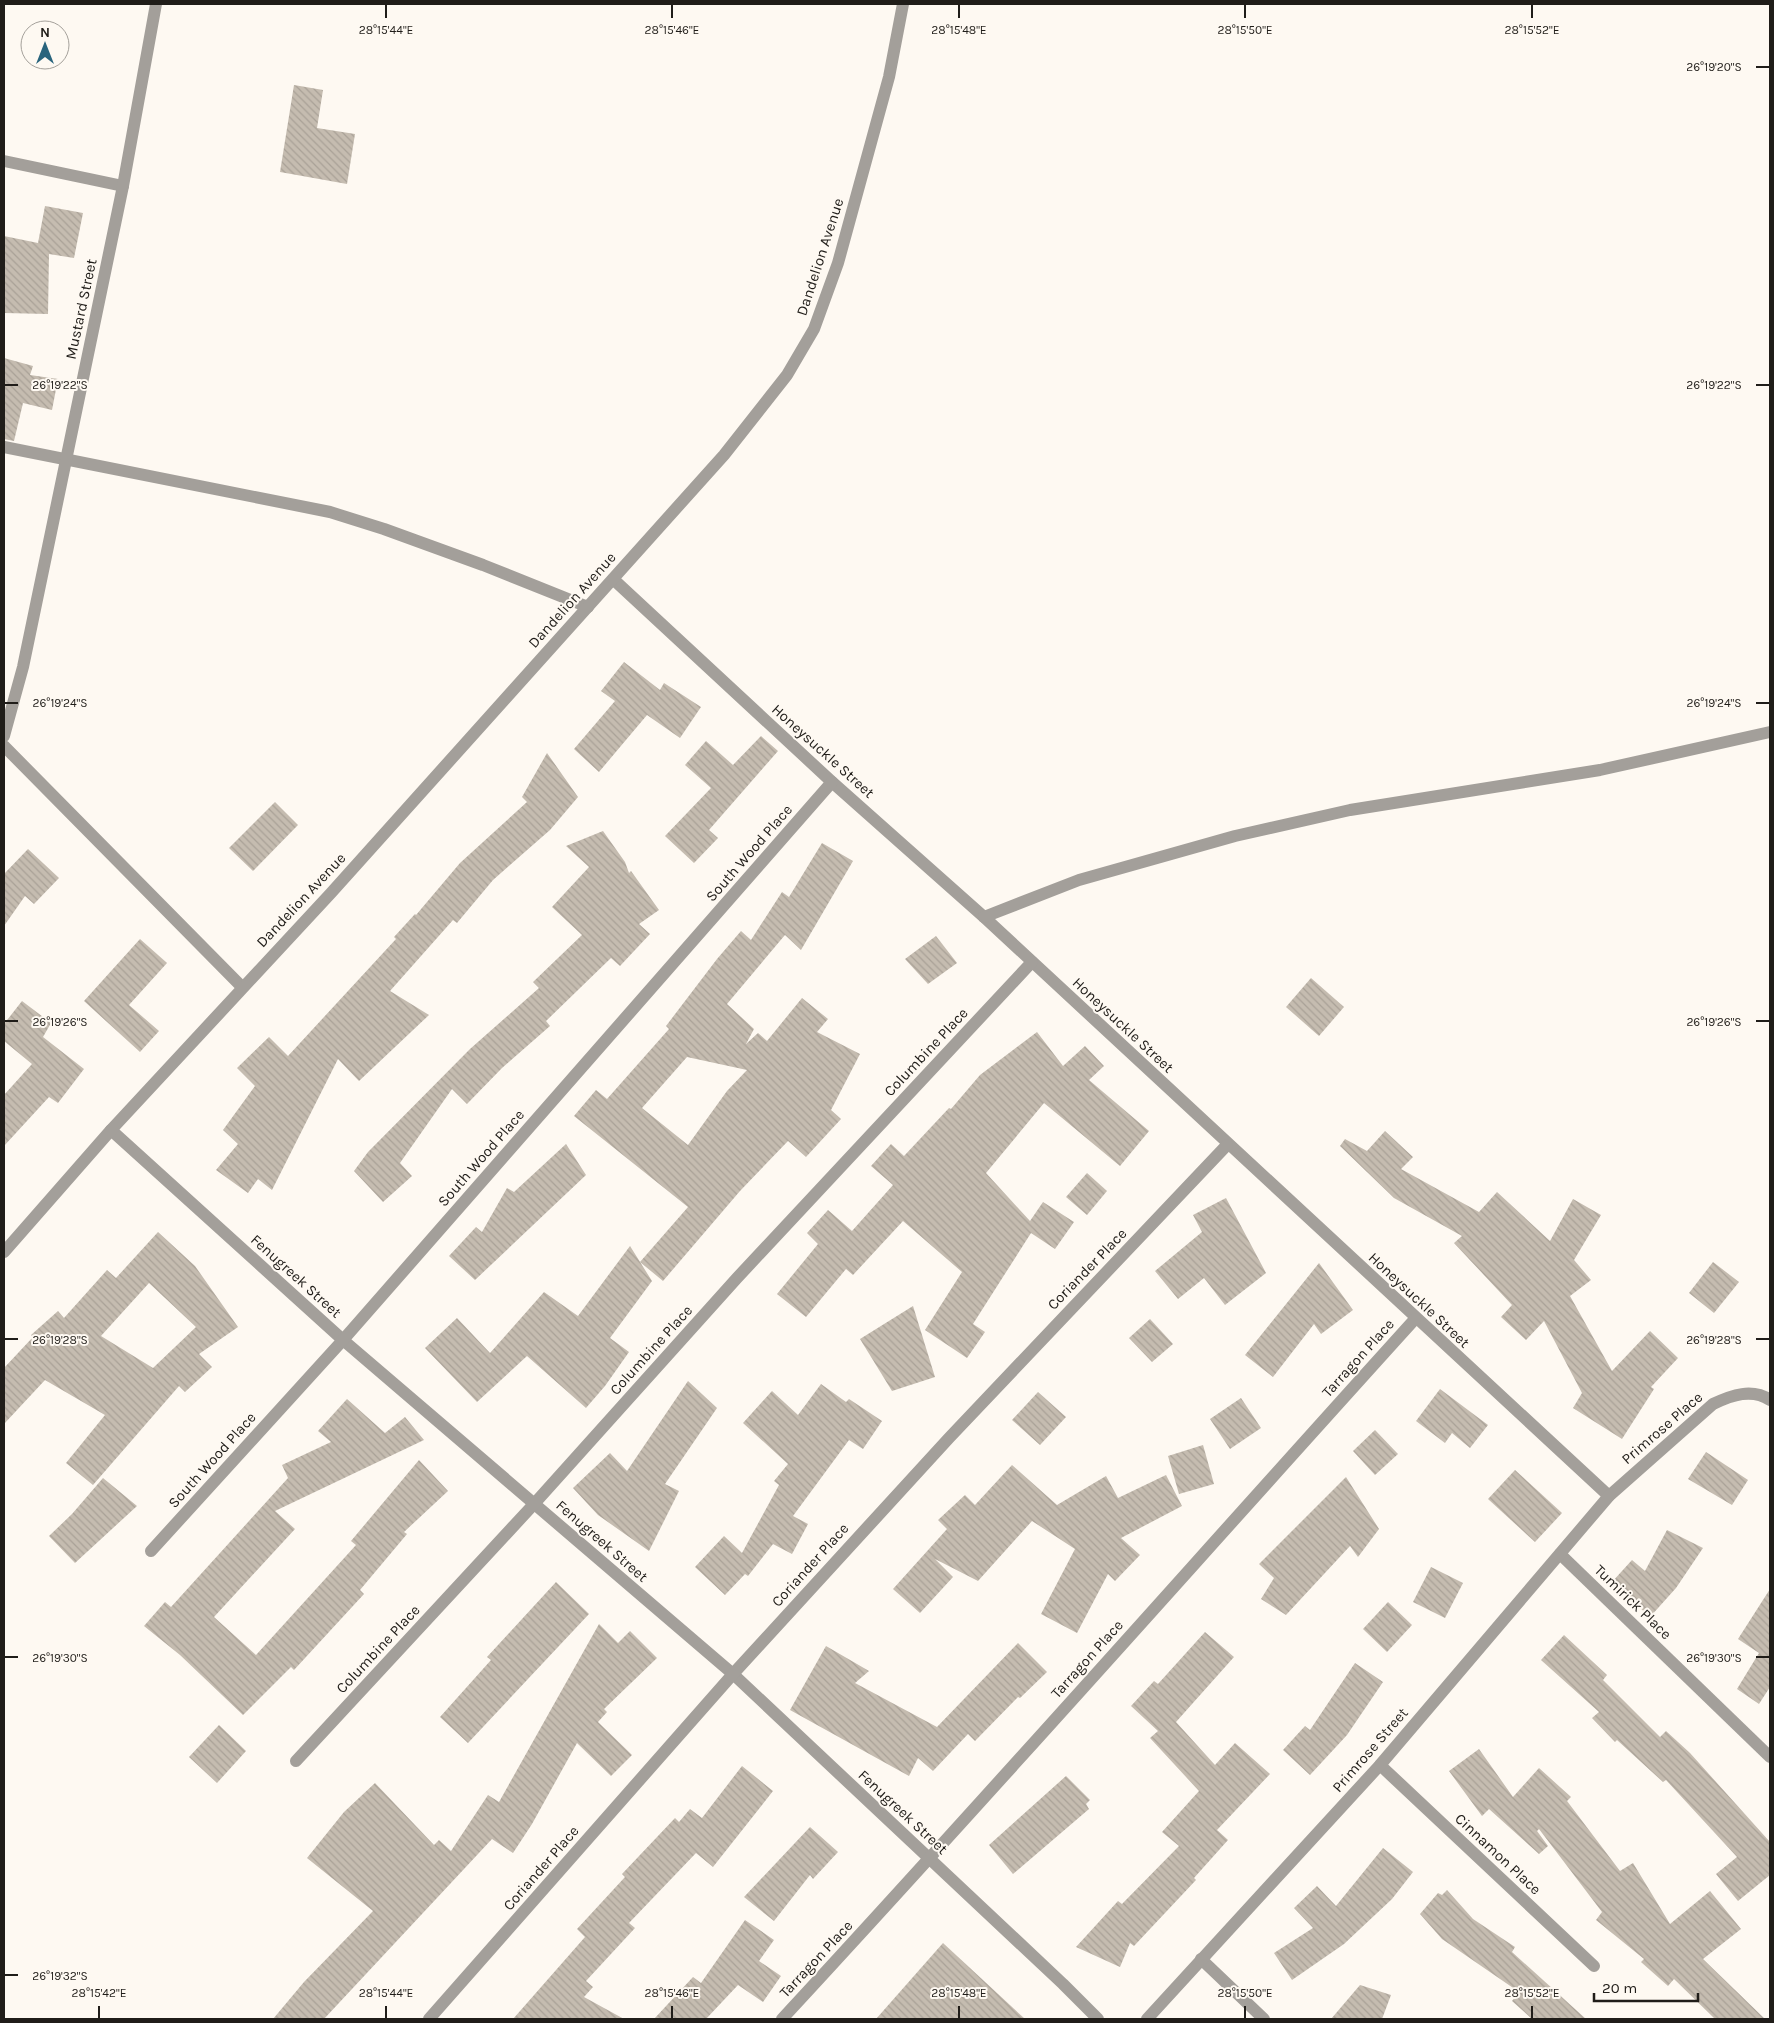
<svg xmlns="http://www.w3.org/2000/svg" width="1774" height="2023" viewBox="0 0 1774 2023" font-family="Karla,sans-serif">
  <defs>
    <pattern id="building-back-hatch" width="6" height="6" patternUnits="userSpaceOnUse" patternTransform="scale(1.25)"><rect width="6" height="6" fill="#c5bcb0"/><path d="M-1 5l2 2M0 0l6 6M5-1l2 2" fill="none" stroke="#a9a197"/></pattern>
  </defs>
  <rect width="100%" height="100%" fill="#fef9f2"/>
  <!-- building -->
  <g fill="url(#building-back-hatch)" fill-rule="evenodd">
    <path d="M 294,85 L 323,90 L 317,128 L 355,134 L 347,184 L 280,172 Z"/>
    <path d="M 45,206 L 83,213 L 74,258 L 49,254 L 48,314 L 4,313 L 4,236 L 38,243 Z"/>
    <path d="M 4,358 L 33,366 L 30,375 L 58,379 L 52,410 L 23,403 L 14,441 L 4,439 Z"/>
    <path d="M 624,662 L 660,690 L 664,683 L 701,707 L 680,738 L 647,715 L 599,772 L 574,749 L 615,701 L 601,691 Z"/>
    <path d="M 761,736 L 778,751 L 709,830 L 718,838 L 694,863 L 665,836 L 711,788 L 685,765 L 706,741 L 733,765 Z"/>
    <path d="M 547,753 L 578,797 L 550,830 L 493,880 L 457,923 L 453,920 L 390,991 L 429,1015 L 359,1081 L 338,1059 L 272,1190 L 258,1179 L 248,1193 L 216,1170 L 238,1144 L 223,1130 L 255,1086 L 237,1068 L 269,1037 L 288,1056 L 396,939 L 394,937 L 415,914 L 416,915 L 460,863 L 527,802 L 522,797 Z"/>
    <path d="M 275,802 L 298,825 L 253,871 L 229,848 Z"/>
    <path d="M 603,831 L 625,862 L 629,873 L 631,871 L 659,910 L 639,924 L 650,934 L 620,966 L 611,958 L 546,1021 L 550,1026 L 502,1068 L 467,1104 L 452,1089 L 400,1163 L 412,1176 L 383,1202 L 354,1171 L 368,1152 L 470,1049 L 539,988 L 533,982 L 582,935 L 552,907 L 589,867 L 566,846 Z"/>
    <path d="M 822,843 L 853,861 L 801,950 L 785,935 L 727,1004 L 754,1029 L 746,1044 L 758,1033 L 767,1041 L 802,998 L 828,1019 L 817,1032 L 860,1054 L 831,1110 L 841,1119 L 806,1157 L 788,1141 L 740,1191 L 663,1281 L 640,1262 L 688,1207 L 574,1116 L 596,1090 L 607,1099 L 669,1029 L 666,1026 L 717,959 L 741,931 L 751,940 L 782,892 L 789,897 ZM 687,1057 L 747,1070 L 727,1091 L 688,1145 L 642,1108 Z"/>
    <path d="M 28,849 L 59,878 L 34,904 L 25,896 L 4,926 L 4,874 Z"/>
    <path d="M 936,936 L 957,963 L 928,984 L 905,959 Z"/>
    <path d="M 140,939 L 167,963 L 129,1005 L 159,1031 L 140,1052 L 84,1001 Z"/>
    <path d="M 1311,978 L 1344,1007 L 1319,1036 L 1286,1007 Z"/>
    <path d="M 22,1001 L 51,1023 L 43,1037 L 84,1069 L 58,1103 L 49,1097 L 4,1146 L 4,1095 L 32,1064 L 4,1041 L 4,1024 Z"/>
    <path d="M 1037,1032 L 1063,1066 L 1085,1046 L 1104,1066 L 1089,1080 L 1149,1131 L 1120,1166 L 1044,1103 L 986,1173 L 1030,1221 L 1043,1202 L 1074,1222 L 1055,1249 L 1031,1233 L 973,1324 L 985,1332 L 967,1358 L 925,1330 L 962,1272 L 903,1221 L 853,1275 L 846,1269 L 806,1317 L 777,1294 L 818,1244 L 807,1233 L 828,1210 L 852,1231 L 893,1185 L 871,1166 L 891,1144 L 904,1156 L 949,1108 L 951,1109 L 980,1075 Z"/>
    <path d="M 1385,1131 L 1413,1157 L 1401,1169 L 1479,1212 L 1497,1192 L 1550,1241 L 1573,1199 L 1601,1215 L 1574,1260 L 1591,1280 L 1570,1296 L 1612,1371 L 1650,1331 L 1678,1358 L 1651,1387 L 1654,1389 L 1622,1439 L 1573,1408 L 1582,1393 L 1544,1321 L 1526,1340 L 1501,1317 L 1512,1305 L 1454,1243 L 1462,1236 L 1394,1198 L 1340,1146 L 1345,1139 L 1367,1151 Z"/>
    <path d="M 566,1144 L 586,1175 L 475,1280 L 449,1256 L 476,1227 L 482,1232 L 507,1188 L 514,1192 Z"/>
    <path d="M 1087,1173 L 1107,1191 L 1087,1215 L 1066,1197 Z"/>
    <path d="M 1226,1198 L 1266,1273 L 1225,1305 L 1204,1278 L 1178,1299 L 1155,1271 L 1202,1232 L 1193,1215 Z"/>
    <path d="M 158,1232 L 195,1266 L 238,1327 L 199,1354 L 212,1367 L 185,1392 L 179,1386 L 93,1485 L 66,1463 L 105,1415 L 45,1380 L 4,1424 L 4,1368 L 33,1337 L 31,1335 L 58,1311 L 64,1318 L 107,1270 L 116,1278 ZM 149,1283 L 196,1327 L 153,1368 L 101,1336 Z"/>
    <path d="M 630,1246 L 652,1281 L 610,1338 L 629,1352 L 605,1386 L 586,1408 L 527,1356 L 477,1402 L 425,1348 L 457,1318 L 490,1353 L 544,1292 L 578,1316 Z"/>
    <path d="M 1713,1262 L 1739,1282 L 1714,1313 L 1689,1293 Z"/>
    <path d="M 1319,1263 L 1353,1310 L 1321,1334 L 1314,1324 L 1273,1377 L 1245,1355 Z"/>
    <path d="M 913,1306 L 935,1377 L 892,1391 L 860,1339 Z"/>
    <path d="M 1150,1319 L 1173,1344 L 1152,1362 L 1129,1338 Z"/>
    <path d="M 688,1381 L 717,1408 L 665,1484 L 679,1491 L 649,1551 L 598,1515 L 573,1488 L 610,1453 L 627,1471 Z"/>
    <path d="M 821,1384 L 846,1402 L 849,1399 L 882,1421 L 863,1449 L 849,1440 L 793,1516 L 808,1524 L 792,1554 L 773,1544 L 748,1576 L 745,1574 L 725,1595 L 695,1567 L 724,1536 L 742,1553 L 779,1485 L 774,1481 L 788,1464 L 743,1423 L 772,1391 L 798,1415 Z"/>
    <path d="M 1440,1389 L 1488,1425 L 1470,1448 L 1452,1433 L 1445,1443 L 1416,1421 Z"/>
    <path d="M 1038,1392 L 1066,1417 L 1040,1445 L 1012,1420 Z"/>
    <path d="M 1241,1398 L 1261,1428 L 1230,1449 L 1210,1419 Z"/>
    <path d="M 347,1399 L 385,1433 L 405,1417 L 424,1440 L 275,1511 L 295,1529 L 214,1617 L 256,1655 L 356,1545 L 351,1541 L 419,1460 L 448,1491 L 404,1532 L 407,1534 L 360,1590 L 364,1594 L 294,1670 L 291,1667 L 243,1715 L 180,1655 L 144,1626 L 165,1602 L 171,1607 L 288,1478 L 282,1465 L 331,1442 L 318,1431 Z"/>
    <path d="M 1375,1430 L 1398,1454 L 1375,1475 L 1353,1451 Z"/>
    <path d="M 1203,1445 L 1214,1484 L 1179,1494 L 1168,1456 Z"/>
    <path d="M 1706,1452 L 1748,1480 L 1732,1505 L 1688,1479 Z"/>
    <path d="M 1012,1465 L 1057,1505 L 1106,1476 L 1118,1498 L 1166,1475 L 1182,1506 L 1121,1538 L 1140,1555 L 1115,1581 L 1108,1574 L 1077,1633 L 1041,1614 L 1075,1549 L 1032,1521 L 978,1581 L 935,1559 L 953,1577 L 920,1613 L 893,1589 L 947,1529 L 938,1520 L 965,1495 L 975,1505 Z"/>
    <path d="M 1515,1470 L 1562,1513 L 1535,1542 L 1488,1499 Z"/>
    <path d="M 1346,1477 L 1379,1529 L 1358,1557 L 1350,1546 L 1286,1615 L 1261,1599 L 1274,1578 L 1259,1564 Z"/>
    <path d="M 103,1478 L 137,1506 L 75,1563 L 49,1536 L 72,1514 Z"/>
    <path d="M 1667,1530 L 1703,1548 L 1676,1588 L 1650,1617 L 1612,1582 L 1632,1560 L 1645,1571 Z"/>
    <path d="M 1431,1567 L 1463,1583 L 1445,1618 L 1413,1602 Z"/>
    <path d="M 556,1582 L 589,1614 L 468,1743 L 440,1717 L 491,1660 L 487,1657 Z"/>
    <path d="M 1770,1589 L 1770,1687 L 1759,1704 L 1737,1689 L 1759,1653 L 1738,1639 Z"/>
    <path d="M 1388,1602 L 1412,1625 L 1387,1652 L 1363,1629 Z"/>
    <path d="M 599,1624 L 618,1643 L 630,1631 L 657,1658 L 604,1709 L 607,1712 L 598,1722 L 632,1755 L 611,1776 L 577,1743 L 532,1824 L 513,1853 L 492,1839 L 324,2019 L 273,2019 L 304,1982 L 373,1911 L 307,1858 L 344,1812 L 375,1783 L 434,1845 L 439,1840 L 451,1851 L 488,1795 L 499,1802 Z"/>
    <path d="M 1205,1632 L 1234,1657 L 1176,1722 L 1215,1765 L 1235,1743 L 1270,1774 L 1217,1830 L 1228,1840 L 1194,1878 L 1196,1880 L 1134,1946 L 1130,1943 L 1120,1967 L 1076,1947 L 1118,1901 L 1122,1904 L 1179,1846 L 1162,1832 L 1199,1791 L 1150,1738 L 1158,1731 L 1131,1706 L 1154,1681 L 1158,1684 Z"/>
    <path d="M 1564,1635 L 1607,1675 L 1603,1680 L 1660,1737 L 1666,1731 L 1690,1753 L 1770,1842 L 1770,1875 L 1738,1901 L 1716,1874 L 1737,1857 L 1666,1780 L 1663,1782 L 1617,1740 L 1615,1742 L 1592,1718 L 1599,1712 L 1541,1660 Z"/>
    <path d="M 1018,1643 L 1047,1672 L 1020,1698 L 1018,1697 L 975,1741 L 968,1734 L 933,1771 L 918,1758 L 909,1776 L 790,1710 L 826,1646 L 869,1671 L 855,1683 L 937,1727 Z"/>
    <path d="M 1355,1663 L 1383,1682 L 1347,1735 L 1310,1775 L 1283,1750 L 1305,1726 L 1310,1730 Z"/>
    <path d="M 219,1725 L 246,1751 L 217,1783 L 189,1757 Z"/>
    <path d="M 1479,1749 L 1513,1797 L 1539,1768 L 1571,1797 L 1567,1801 L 1620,1871 L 1633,1863 L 1670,1924 L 1710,1891 L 1741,1929 L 1703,1959 L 1765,2019 L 1715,2019 L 1674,1979 L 1668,1986 L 1641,1962 L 1644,1959 L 1596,1920 L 1602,1912 L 1539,1829 L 1537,1831 L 1548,1846 L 1539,1854 L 1489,1809 L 1482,1816 L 1449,1771 Z"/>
    <path d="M 742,1766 L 773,1791 L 713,1867 L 696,1853 L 629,1923 L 635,1928 L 586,1981 L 593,1987 L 584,1997 L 624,2019 L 513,2019 L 585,1937 L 577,1929 L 625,1877 L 622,1874 L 675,1818 L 679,1822 L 690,1809 L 702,1818 Z"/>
    <path d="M 1066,1776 L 1090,1800 L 1086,1804 L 1089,1809 L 1013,1874 L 989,1845 Z"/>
    <path d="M 810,1827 L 838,1852 L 813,1879 L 810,1875 L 774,1921 L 744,1897 Z"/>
    <path d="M 1383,1848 L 1413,1872 L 1392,1899 L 1344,1944 L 1292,1980 L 1274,1953 L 1313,1928 L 1294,1908 L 1317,1886 L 1336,1906 Z"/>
    <path d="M 1447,1890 L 1473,1919 L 1515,1947 L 1512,1952 L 1586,2019 L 1532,2019 L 1512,2001 L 1519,1992 L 1442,1939 L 1420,1914 L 1438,1893 L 1442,1895 Z"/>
    <path d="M 745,1920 L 774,1940 L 759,1961 L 781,1976 L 763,2002 L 738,1985 L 706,2019 L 654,2019 L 693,1977 L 701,1983 Z"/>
    <path d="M 943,1943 L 1025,2019 L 876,2019 Z"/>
    <path d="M 1360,1985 L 1391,1995 L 1382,2019 L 1331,2019 Z"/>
  </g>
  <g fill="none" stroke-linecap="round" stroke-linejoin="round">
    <!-- minor -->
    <g stroke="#a39f9a" stroke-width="12">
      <path d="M 4,161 L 123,186"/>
      <path d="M 4,447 L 330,512 L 384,529 L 483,565 L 588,607"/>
      <path d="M 613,579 L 832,782 L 984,917 L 1609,1496"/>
      <path d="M 4,736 L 23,667 L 123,186 L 156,4"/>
      <path d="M 4,746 L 242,987"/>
      <path d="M 984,917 L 1079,880 L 1235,836 L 1350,810 L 1600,770 L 1770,732"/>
      <path d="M 111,1130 L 343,1340 L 733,1674 L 1063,1984 L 1098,2019"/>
      <path d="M 4,1252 L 111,1130 L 331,893 L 724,455 L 787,375 L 814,329 L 838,263 L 889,77 L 903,4"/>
      <path d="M 151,1551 L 343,1340 L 832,782"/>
      <path d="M 1560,1554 L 1770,1757"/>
      <path d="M 296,1761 L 534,1504 L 737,1278 L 1032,962"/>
      <path d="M 1380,1765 L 1594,1966"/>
      <path d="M 1201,1959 L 1264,2019"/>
      <path d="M 429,2019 L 733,1674 L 949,1438 L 1227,1145"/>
      <path d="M 782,2019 C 996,1788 1204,1552 1415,1319"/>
      <path d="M 1147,2019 L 1380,1765 L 1609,1496 L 1713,1404 C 1732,1395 1752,1388 1770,1400"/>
    </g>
  </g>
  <!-- ticks -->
  <path fill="none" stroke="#201d19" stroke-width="2" d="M 386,5 L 386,18M 672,5 L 672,18M 959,5 L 959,18M 1245,5 L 1245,18M 1532,5 L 1532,18M 1756,67 L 1769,67M 5,385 L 18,385M 1756,385 L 1769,385M 5,703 L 18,703M 1756,703 L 1769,703M 5,1021 L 18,1021M 1756,1021 L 1769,1021M 5,1339 L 18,1339M 1756,1339 L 1769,1339M 5,1657 L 18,1657M 1756,1657 L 1769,1657M 5,1975 L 18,1975M 99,2006 L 99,2018M 386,2006 L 386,2018M 672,2006 L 672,2018M 959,2006 L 959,2018M 1245,2006 L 1245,2018M 1532,2006 L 1532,2018"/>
  <g text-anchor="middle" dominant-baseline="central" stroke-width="4" stroke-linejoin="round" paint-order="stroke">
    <!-- street labels -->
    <g font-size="15" fill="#201d19" stroke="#fef9f2">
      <text transform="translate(820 257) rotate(-72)">Dandelion Avenue</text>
      <text transform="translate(81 309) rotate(-78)">Mustard Street</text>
      <text transform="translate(572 600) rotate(-48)">Dandelion Avenue</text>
      <text transform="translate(823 751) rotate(42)">Honeysuckle Street</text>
      <text transform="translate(749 853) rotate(-49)">South Wood Place</text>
      <text transform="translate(301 900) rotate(-47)">Dandelion Avenue</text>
      <text transform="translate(1123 1025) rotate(43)">Honeysuckle Street</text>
      <text transform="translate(926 1052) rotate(-47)">Columbine Place</text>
      <text transform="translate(481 1158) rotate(-49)">South Wood Place</text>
      <text transform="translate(1087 1269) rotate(-46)">Coriander Place</text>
      <text transform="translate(296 1276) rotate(42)">Fenugreek Street</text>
      <text transform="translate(1419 1300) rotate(43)">Honeysuckle Street</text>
      <text transform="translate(651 1350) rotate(-48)">Columbine Place</text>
      <text transform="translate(1358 1358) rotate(-48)">Tarragon Place</text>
      <text transform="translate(1662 1428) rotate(-41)">Primrose Place</text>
      <text transform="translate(212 1460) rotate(-48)">South Wood Place</text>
      <text transform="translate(602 1541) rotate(41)">Fenugreek Street</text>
      <text transform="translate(810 1565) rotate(-48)">Coriander Place</text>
      <text transform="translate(1633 1602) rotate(44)">Tumirick Place</text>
      <text transform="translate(378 1649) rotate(-47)">Columbine Place</text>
      <text transform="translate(1087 1659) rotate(-48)">Tarragon Place</text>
      <text transform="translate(1370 1750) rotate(-49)">Primrose Street</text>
      <text transform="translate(903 1812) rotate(43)">Fenugreek Street</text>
      <text transform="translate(1498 1854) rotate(43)">Cinnamon Place</text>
      <text transform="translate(541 1868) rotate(-49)">Coriander Place</text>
      <text transform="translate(816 1959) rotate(-47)">Tarragon Place</text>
    </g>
  </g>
  <g font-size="12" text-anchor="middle" fill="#201d19" stroke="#fef9f2" stroke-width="4" stroke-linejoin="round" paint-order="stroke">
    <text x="386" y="34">28°15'44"E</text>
    <text x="672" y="34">28°15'46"E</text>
    <text x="959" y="34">28°15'48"E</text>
    <text x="1245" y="34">28°15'50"E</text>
    <text x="1532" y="34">28°15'52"E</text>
    <text x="1714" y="71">26°19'20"S</text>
    <text x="60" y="389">26°19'22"S</text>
    <text x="1714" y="389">26°19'22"S</text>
    <text x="60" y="707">26°19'24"S</text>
    <text x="1714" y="707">26°19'24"S</text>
    <text x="60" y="1026">26°19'26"S</text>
    <text x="1714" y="1026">26°19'26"S</text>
    <text x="60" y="1344">26°19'28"S</text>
    <text x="1714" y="1344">26°19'28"S</text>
    <text x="60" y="1662">26°19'30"S</text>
    <text x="1714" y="1662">26°19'30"S</text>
    <text x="60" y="1980">26°19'32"S</text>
    <text x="99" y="1997">28°15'42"E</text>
    <text x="386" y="1997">28°15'44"E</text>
    <text x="672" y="1997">28°15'46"E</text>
    <text x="959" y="1997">28°15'48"E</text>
    <text x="1245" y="1997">28°15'50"E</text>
    <text x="1532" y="1997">28°15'52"E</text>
  </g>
  <!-- border -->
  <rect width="1774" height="2023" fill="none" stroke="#201d19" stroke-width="10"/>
  <!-- north arrow -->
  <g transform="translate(45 45)"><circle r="24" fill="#fef9f2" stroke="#a5a19b"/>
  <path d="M0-4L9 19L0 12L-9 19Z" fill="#29647d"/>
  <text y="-8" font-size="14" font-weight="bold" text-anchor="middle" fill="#201d19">N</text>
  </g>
  <!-- scale -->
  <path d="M1594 1993v8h104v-8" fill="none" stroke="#201d19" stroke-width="2.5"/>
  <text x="1602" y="1993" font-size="15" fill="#201d19" stroke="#fef9f2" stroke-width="4" paint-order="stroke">20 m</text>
</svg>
